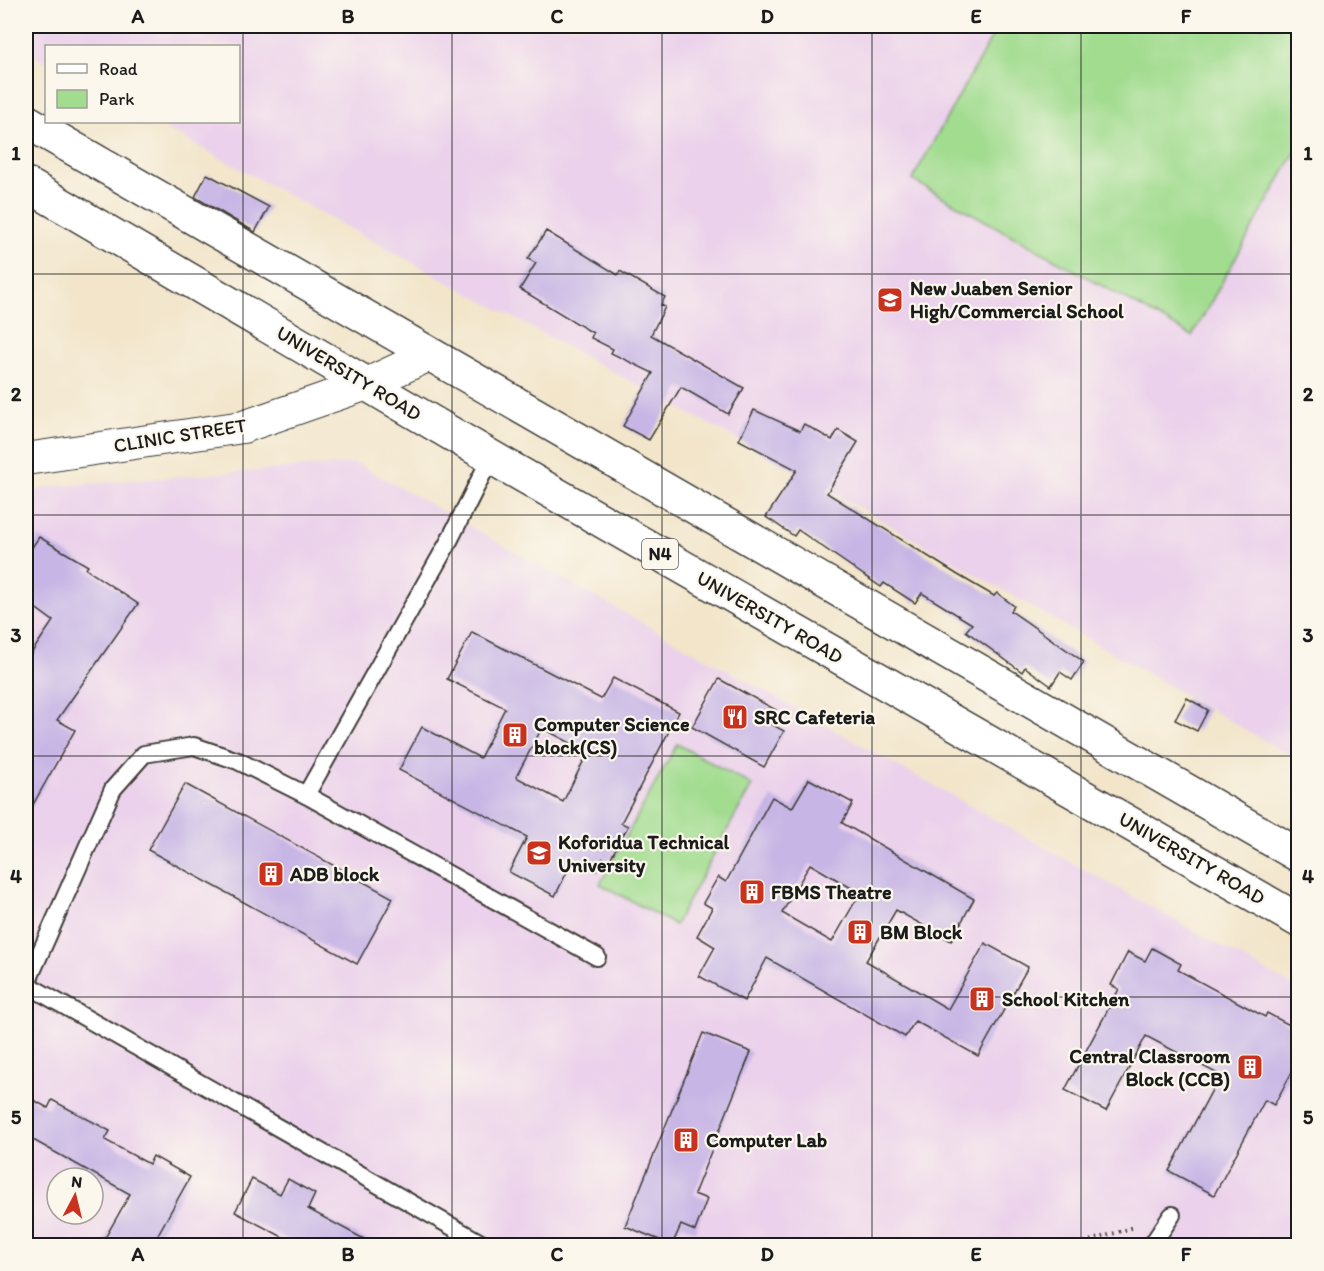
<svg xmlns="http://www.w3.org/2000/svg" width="1324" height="1271" viewBox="0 0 1324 1271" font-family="Itim,sans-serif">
  <rect width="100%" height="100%" fill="#fbf7ec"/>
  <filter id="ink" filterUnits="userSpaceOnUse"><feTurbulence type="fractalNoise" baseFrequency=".0167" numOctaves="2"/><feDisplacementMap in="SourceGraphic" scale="12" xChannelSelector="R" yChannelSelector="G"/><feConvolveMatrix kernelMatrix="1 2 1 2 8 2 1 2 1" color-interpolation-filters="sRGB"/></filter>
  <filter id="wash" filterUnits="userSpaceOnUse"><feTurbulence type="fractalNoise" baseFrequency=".008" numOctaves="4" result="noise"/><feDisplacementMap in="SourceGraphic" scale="24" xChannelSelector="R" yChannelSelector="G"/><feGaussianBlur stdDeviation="1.35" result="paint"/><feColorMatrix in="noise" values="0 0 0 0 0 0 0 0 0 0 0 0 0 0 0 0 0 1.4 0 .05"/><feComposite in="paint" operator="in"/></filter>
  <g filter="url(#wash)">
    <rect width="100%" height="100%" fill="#f2e5ca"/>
    <!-- built -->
    <g fill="#ebd1eb" fill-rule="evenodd">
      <path d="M 26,26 L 1298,26 L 1298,760 L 810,479 L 154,122 L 238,122 L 238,46 L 46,46 L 46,63 L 26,51 Z"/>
      <path d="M 356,463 L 1298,989 L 1298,1245 L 26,1245 L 26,496 L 46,487 ZM 57,1178 L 93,1178 L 93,1214 L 57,1214 Z"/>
    </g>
    <!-- green -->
    <g fill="#a1dc8f" stroke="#5e7c56" stroke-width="1.5">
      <path d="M 998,26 L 1298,26 L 1298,147 L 1192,336 L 912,180 Z"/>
      <path d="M 677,744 L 752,785 L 675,925 L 600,884 Z"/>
    </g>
    <g id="blocks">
      <!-- building -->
      <g fill="#c7b5e5" fill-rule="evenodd">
        <path d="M 207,174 L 269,207 L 255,232 L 195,197 Z"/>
        <path d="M 546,231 L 618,275 L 620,271 L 665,297 L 661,305 L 665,307 L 651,335 L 744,388 L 728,414 L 681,387 L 649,440 L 623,426 L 653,373 L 611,353 L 613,349 L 591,338 L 593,333 L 520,289 L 536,263 L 528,259 Z"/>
        <path d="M 754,410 L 800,431 L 804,424 L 832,440 L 838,430 L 858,442 L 827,493 L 958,575 L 994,596 L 997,593 L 1014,606 L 1011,611 L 1084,662 L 1072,680 L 1060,672 L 1051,686 L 1025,667 L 1022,672 L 966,631 L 972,624 L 922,593 L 915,603 L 884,583 L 881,587 L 798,530 L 794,536 L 766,517 L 797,470 L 739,440 Z"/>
        <path d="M 39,537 L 88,566 L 86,569 L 138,604 L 57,720 L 75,730 L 26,817 L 26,661 L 53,621 L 26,601 L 26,556 Z"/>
        <path d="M 472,632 L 601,699 L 613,678 L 679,712 L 621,823 L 628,826 L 609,861 L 603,858 L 596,871 L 573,860 L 555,896 L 509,872 L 527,837 L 399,770 L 422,727 L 480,758 L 505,708 L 447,679 ZM 542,728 L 588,752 L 563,802 L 516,777 Z"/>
        <path d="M 719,679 L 776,710 L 769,723 L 784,731 L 764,767 L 692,727 Z"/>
        <path d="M 1187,698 L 1208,710 L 1197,731 L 1175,720 Z"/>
        <path d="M 809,779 L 853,803 L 842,823 L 974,899 L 951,941 L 896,910 L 866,961 L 948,1009 L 985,943 L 1028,967 L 978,1056 L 915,1021 L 905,1037 L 767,958 L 744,1001 L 699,976 L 715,947 L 697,936 L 712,908 L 703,903 L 718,877 L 726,882 L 772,797 L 792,808 ZM 810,864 L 860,893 L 832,942 L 782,913 Z"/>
        <path d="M 185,784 L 393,898 L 357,964 L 148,850 Z"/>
        <path d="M 1152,948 L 1181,964 L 1178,970 L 1265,1017 L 1267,1013 L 1299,1030 L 1299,1059 L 1274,1105 L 1265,1100 L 1214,1195 L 1169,1171 L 1220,1075 L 1146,1036 L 1106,1111 L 1065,1090 L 1119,989 L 1111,985 L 1128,952 L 1145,961 Z"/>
        <path d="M 703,1033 L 751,1052 L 694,1194 L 707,1199 L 695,1231 L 681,1225 L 672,1245 L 625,1226 Z"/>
        <path d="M 26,1096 L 48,1108 L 52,1100 L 110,1131 L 105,1140 L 149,1164 L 153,1156 L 190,1177 L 152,1245 L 101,1245 L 130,1194 L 26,1136 Z"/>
        <path d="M 252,1179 L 280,1194 L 288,1179 L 315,1194 L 308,1209 L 375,1245 L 298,1245 L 235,1212 Z"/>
      </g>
    </g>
  </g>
  <g filter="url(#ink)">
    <use href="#blocks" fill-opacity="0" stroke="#3c3a36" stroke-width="1.5"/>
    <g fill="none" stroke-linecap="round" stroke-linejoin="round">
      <!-- service casing -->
      <g stroke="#3c3a36" stroke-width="20">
        <g id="service">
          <path d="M 491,457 L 448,543 L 306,795 L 597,957"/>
          <path d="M 26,984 L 486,1246"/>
          <path d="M 26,985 L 113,789 L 144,754 L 194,746 L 238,761 L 306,795"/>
          <path d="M 1151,1246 L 1172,1215"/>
        </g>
      </g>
      <!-- minor casing -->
      <g stroke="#3c3a36" stroke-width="34">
        <path id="minor" d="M 26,459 L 243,427 L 367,384 L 429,355"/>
      </g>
      <!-- trunk casing -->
      <g stroke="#3c3a36" stroke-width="36">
        <g id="trunk">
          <path d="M 26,121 L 1298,855"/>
          <path d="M 26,184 L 491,457 L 1298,920"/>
        </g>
      </g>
      <!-- path -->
      <path stroke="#3c3a36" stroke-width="4" stroke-dasharray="1.5 4.5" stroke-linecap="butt" d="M 1073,1246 L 1135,1227"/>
      <!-- service -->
      <use href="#service" stroke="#fff" stroke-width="16"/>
      <!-- minor -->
      <use href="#minor" stroke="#fff" stroke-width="32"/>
      <!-- trunk -->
      <use href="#trunk" stroke="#fff" stroke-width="33"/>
    </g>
  </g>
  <!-- grid -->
  <path fill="none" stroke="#1c1c1c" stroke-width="1.5" stroke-opacity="0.55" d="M 243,26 L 243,1246M 452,26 L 452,1246M 662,26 L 662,1246M 872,26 L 872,1246M 1081,26 L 1081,1246M 26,274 L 1298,274M 26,515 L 1298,515M 26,756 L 1298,756M 26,997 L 1298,997"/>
  <!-- icons -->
  <defs>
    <g id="school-square" transform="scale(1.35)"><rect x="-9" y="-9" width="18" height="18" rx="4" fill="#c8321e" stroke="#fbf7ec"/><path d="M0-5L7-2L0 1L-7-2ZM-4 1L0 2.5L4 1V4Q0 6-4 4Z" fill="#fff"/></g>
    <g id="restaurant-square" transform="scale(1.35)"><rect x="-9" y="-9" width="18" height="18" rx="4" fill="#c8321e" stroke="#fbf7ec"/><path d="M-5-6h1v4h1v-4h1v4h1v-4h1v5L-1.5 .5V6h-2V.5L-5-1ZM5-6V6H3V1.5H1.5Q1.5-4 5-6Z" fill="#fff"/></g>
    <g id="building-square" transform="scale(1.35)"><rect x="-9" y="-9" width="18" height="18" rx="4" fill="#c8321e" stroke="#fbf7ec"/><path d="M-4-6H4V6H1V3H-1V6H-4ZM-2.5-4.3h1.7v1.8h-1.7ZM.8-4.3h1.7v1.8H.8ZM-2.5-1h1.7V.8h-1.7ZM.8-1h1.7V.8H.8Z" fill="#fff"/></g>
  </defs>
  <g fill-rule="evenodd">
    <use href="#school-square" x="890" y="300"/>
    <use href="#restaurant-square" x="735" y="717"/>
    <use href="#building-square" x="515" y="735"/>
    <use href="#school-square" x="539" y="853"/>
    <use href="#building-square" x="271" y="874"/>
    <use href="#building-square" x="752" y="892"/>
    <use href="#building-square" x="860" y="932"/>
    <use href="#building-square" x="982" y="999"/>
    <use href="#building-square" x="1250" y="1067"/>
    <use href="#building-square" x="686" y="1140"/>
  </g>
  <g text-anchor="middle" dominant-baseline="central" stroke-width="4.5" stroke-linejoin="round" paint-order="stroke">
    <!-- shield labels -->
    <rect fill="#fbf7ec" stroke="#5f5e5a" stroke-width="1.5" x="642" y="539" width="36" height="30" rx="4.5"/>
    <g font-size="18" font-weight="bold" fill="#1c1c1c">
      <text x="660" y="554">N4</text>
    </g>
    <!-- poi labels -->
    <g font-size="20" font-weight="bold" fill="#1c1c1c" stroke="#fbf7ec" text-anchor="start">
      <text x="910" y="288">New Juaben Senior<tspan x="910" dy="23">High/Commercial School</tspan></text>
      <text x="754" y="717">SRC Cafeteria</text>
      <text x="534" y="724">Computer Science<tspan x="534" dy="23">block(CS)</tspan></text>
      <text x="558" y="842">Koforidua Technical<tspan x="558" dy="23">University</tspan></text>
      <text x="290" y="874">ADB block</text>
      <text x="771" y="892">FBMS Theatre</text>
      <text x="880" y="932">BM Block</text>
      <text x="1002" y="999">School Kitchen</text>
      <text x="1230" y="1056" text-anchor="end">Central Classroom<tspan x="1230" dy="23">Block (CCB)</tspan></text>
      <text x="706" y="1140">Computer Lab</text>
    </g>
    <!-- street labels -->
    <g font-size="20" fill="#1c1c1c" stroke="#fbf7ec">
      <text transform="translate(349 373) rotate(31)">UNIVERSITY ROAD</text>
      <text transform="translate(180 435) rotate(-9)">CLINIC STREET</text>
      <text transform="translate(770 617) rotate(30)">UNIVERSITY ROAD</text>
      <text transform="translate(1192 858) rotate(30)">UNIVERSITY ROAD</text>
    </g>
  </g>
  <!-- margin -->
  <rect width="1324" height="1271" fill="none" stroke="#fbf7ec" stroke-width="66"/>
  <!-- legend -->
  <rect x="45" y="45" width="195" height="78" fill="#fbf7ec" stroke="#a29f99" stroke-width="1.5"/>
  <rect x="57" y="64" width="30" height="9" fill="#ffffff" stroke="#a29f99" stroke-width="1.5"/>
  <text x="99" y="75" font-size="18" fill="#1c1c1c">Road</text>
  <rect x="57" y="90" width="30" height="18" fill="#a1dc8f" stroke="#a29f99" stroke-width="1.5"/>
  <text x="99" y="105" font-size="18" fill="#1c1c1c">Park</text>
  <!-- north arrow -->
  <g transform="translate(75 1196) rotate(7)"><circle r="28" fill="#fbf7ec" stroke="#a29f99" stroke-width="1.5"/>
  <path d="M0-4.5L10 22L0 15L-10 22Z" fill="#c8321e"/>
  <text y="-9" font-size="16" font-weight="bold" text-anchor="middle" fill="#1c1c1c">N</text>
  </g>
  <rect x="33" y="33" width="1258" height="1205" fill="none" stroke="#1c1c1c" stroke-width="2"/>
  <g font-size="20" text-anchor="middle" font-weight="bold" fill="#1c1c1c">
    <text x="138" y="23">A</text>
    <text x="348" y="23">B</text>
    <text x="557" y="23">C</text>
    <text x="767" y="23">D</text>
    <text x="976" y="23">E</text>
    <text x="1186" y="23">F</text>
    <text x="16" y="160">1</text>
    <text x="1308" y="160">1</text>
    <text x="16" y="401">2</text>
    <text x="1308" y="401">2</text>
    <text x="16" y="642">3</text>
    <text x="1308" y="642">3</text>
    <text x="16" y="883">4</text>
    <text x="1308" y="883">4</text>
    <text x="16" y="1124">5</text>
    <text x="1308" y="1124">5</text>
    <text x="138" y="1261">A</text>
    <text x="348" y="1261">B</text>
    <text x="557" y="1261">C</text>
    <text x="767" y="1261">D</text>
    <text x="976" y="1261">E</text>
    <text x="1186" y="1261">F</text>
  </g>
</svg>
